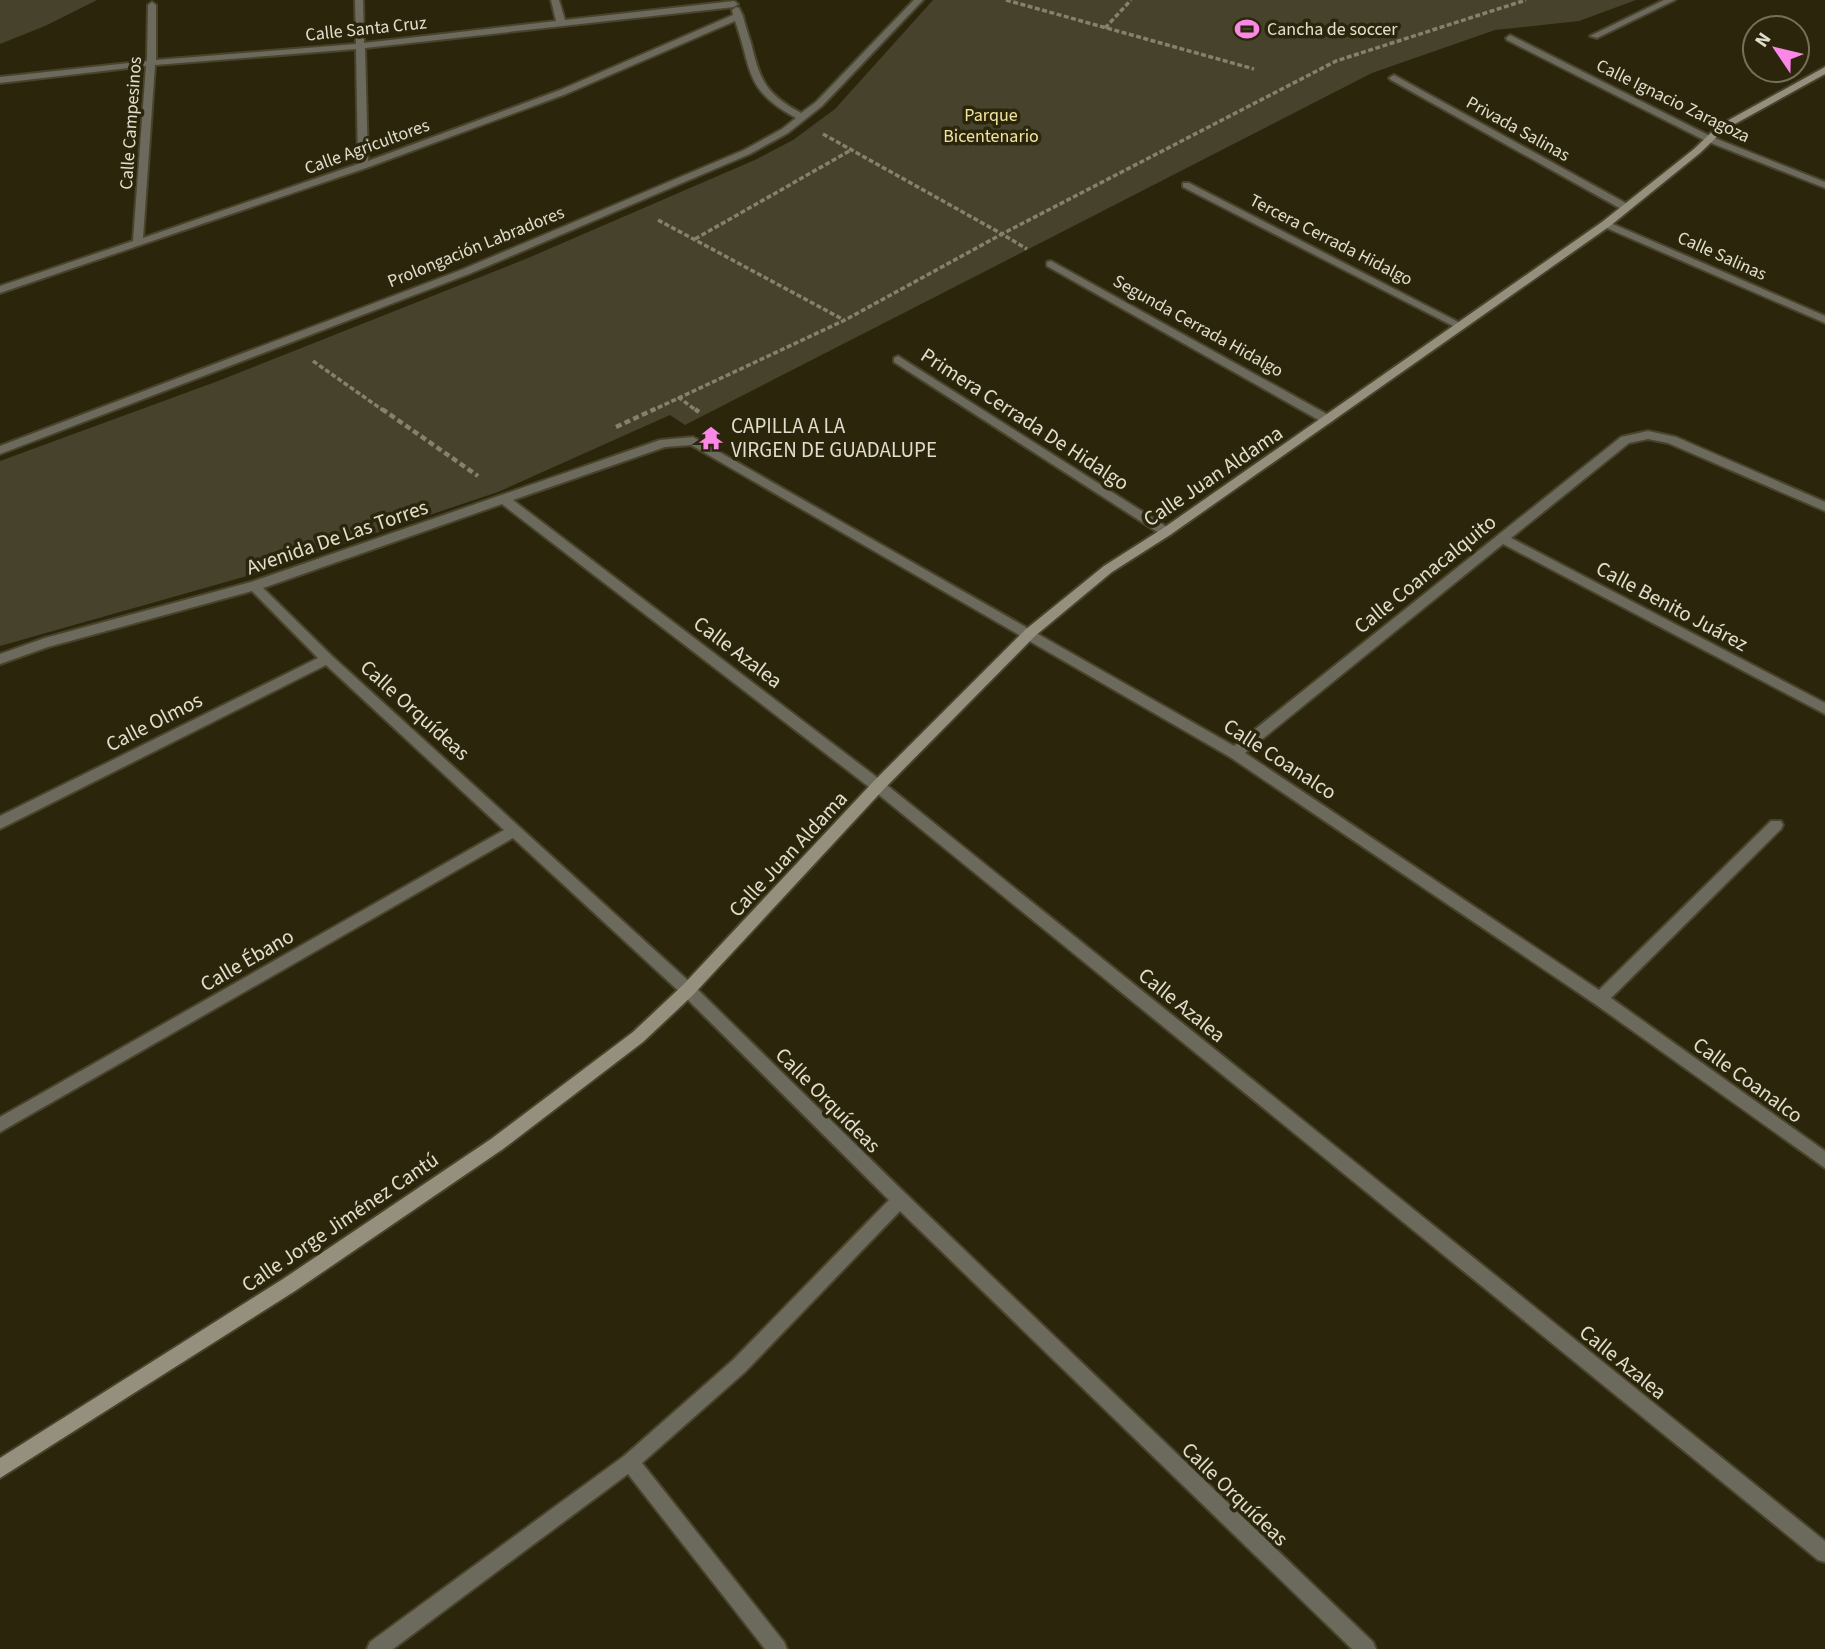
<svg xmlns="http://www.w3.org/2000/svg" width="1825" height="1649" viewBox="0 0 1825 1649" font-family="'Source Sans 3',sans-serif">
  <rect width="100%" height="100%" fill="#2b260b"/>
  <!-- green -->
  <g fill="#46422b">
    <path d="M 0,0 L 97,0 L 45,26 L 0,44 Z"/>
    <path d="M 933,0 L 1636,0 L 1579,21 L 1495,30 L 1372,73 L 685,425 L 670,415 L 498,492 L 254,574 L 0,646 L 0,461 L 218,381 L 528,258 L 757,159 L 793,140 L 835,109 Z"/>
  </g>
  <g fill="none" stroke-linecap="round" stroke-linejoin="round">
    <!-- street casing -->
    <g stroke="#48432a" stroke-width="4">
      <g id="street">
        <path d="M 355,0 L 363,0 L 364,43 L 556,21 L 551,0 L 559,0 L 565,20 L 734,1 L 738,4 L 734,7 L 365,48 L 368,161 L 560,90 L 733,15 L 732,10 L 736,7 L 739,8 L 743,16 C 745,25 748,34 751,43 C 760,81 766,94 801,113 L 816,102 L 914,0 L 923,0 L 822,106 L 788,133 L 750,154 L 469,274 L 0,454 L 0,446 L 461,270 L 744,150 L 782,129 L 796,118 C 743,89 753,70 735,21 L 566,94 L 366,168 L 0,293 L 0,286 L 133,241 L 146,66 L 0,83 L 0,77 L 147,61 L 148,5 L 152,2 L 156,5 L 156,60 L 356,44 ZM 356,49 L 358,164 L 143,238 L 155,65 Z"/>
        <path d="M 1664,0 L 1675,0 L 1597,38 L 1590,36 Z"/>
        <path d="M 1510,35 L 1712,137 L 1825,182 L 1825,188 L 1706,141 L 1507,40 L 1506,38 Z"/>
        <path d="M 1394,75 L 1631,206 L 1632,208 L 1623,210 L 1391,80 L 1389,78 Z"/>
        <path d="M 1183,183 L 1189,183 L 1466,326 L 1461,329 L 1457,328 L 1183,187 Z"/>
        <path d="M 1606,221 L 1825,316 L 1825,323 L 1602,226 L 1601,224 Z"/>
        <path d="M 1051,261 L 1332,417 L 1334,420 L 1328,424 L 1324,423 L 1047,266 L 1047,262 Z"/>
        <path d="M 898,356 L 1170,529 L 1172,532 L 1170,535 L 1162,535 L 894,362 L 894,358 Z"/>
        <path d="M 1648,431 L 1676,437 L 1825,502 L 1825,511 L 1668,443 L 1648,439 L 1629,443 L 1511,538 L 1825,703 L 1825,714 L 1503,544 L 1245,753 L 1599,990 L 1771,821 L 1781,821 L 1783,825 L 1781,829 L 1611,998 L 1825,1151 L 1825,1168 L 1595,1004 L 1230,757 L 691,445 L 665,447 L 513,500 L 883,782 L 1825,1541 L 1825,1562 L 1818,1560 L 873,790 L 502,504 L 263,588 L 332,656 L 693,985 L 906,1194 L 1373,1642 L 1376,1649 L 1352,1649 L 900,1211 L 745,1372 L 642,1463 L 784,1642 L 787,1649 L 765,1649 L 628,1474 L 393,1649 L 367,1649 L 370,1642 L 624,1456 L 733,1360 L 889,1200 L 683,995 L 513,838 L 0,1132 L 0,1117 L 504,830 L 326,665 L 0,829 L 0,816 L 318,658 L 252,591 L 48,647 L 0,664 L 0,654 L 45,638 L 251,582 L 660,440 L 693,437 L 1234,746 L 1621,437 Z"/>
      </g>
    </g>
    <!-- secondary casing -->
    <g stroke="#48432a" stroke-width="4">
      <path id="secondary" d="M 1825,67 L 1825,74 L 1724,130 L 1700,153 L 1610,226 L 1170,535 L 1112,572 L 1035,636 L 883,790 L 693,995 L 643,1042 L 503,1149 L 295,1291 L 0,1478 L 0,1458 L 283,1279 L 491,1139 L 633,1032 L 683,985 L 873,782 L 1025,630 L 1104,566 L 1162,529 L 1602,222 L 1694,149 L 1718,126 Z"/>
    </g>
    <!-- path-far1 -->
    <g stroke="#85816b" stroke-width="3.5" stroke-dasharray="5 2.5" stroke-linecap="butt">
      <path d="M 1006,0 L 1254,69"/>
      <path d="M 1105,28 L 1131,0"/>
      <path d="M 823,134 L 1002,234 L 1336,61 L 1526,0"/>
      <path d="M 658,220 L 844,320"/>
      <path d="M 695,239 L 851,150"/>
      <path d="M 313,361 L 384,411"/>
      <path d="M 678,397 L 697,411"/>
      <path d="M 651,411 L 845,320 L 1002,234 L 1027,249"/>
    </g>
    <!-- path -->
    <g stroke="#85816b" stroke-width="4.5" stroke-dasharray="6 3.5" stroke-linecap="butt">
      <path d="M 382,409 L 478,476"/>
      <path d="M 695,409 L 699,412"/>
      <path d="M 616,427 L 655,409"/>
    </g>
    <!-- street -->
    <use href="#street" fill="#6c6a5d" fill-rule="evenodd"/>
    <!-- secondary -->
    <use href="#secondary" fill="#94907d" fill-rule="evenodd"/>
  </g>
  <!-- icons -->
  <defs>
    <g id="stadium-bare" transform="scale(1.89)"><path d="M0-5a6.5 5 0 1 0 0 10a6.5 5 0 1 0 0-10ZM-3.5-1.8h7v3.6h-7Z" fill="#fb87e6" stroke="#2b260b" stroke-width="2.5" paint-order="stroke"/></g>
    <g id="temple-bare" transform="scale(1.89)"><path d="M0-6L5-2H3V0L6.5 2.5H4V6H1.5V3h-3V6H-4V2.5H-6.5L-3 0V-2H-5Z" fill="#fb87e6" stroke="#2b260b" stroke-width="2.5" paint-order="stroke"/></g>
  </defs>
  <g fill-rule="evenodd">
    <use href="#stadium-bare" x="1247" y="29"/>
    <use href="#temple-bare" x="711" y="438"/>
  </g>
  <g text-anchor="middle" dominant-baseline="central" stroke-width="7" stroke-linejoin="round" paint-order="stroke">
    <!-- far-street labels -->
    <g font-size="18" fill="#e1dece" stroke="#2b260b">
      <text transform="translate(366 29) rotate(-6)">Calle Santa Cruz</text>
      <text transform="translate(1673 101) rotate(26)">Calle Ignacio Zaragoza</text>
      <text transform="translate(131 123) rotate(-86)">Calle Campesinos</text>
      <text transform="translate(1518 129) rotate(29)">Privada Salinas</text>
      <text transform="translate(367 147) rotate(-20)">Calle Agricultores</text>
      <text transform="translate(1331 240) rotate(27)">Tercera Cerrada Hidalgo</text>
      <text transform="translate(476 247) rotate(-22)">Prolongación Labradores</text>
      <text transform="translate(1722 256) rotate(24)">Calle Salinas</text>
      <text transform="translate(1198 326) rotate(29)">Segunda Cerrada Hidalgo</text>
    </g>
    <!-- far-poi labels -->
    <g font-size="18" fill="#e1dece" stroke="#2b260b" text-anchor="start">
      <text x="1267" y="29">Cancha de soccer</text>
    </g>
    <!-- far-park labels -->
    <g font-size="18" fill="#f1e3a0" stroke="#2b260b">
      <text x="991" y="115">Parque<tspan x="991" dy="21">Bicentenario</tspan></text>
    </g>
    <!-- street labels -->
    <g font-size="21" fill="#e1dece" stroke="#2b260b">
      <text transform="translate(1025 419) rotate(33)">Primera Cerrada De Hidalgo</text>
      <text transform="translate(1213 476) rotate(-34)">Calle Juan Aldama</text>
      <text transform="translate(337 537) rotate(-19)">Avenida De Las Torres</text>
      <text transform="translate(1425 574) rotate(-39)">Calle Coanacalquito</text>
      <text transform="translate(1672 606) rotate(28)">Calle Benito Juárez</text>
      <text transform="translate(738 652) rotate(37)">Calle Azalea</text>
      <text transform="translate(415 710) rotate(42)">Calle Orquídeas</text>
      <text transform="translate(154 722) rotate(-27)">Calle Olmos</text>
      <text transform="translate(1280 759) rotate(33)">Calle Coanalco</text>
      <text transform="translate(788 854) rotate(-47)">Calle Juan Aldama</text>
      <text transform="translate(247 960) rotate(-30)">Calle Ébano</text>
      <text transform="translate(1182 1005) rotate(39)">Calle Azalea</text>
      <text transform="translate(1748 1080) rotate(36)">Calle Coanalco</text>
      <text transform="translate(828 1100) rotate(45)">Calle Orquídeas</text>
      <text transform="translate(340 1222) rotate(-34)">Calle Jorge Jiménez Cantú</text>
      <text transform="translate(1623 1362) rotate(39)">Calle Azalea</text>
      <text transform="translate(1235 1494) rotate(44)">Calle Orquídeas</text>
    </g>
    <!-- poi labels -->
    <g font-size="21" fill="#e1dece" stroke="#2b260b" text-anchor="start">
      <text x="731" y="426">CAPILLA A LA<tspan x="731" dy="24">VIRGEN DE GUADALUPE</tspan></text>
    </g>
  </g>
  <!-- north arrow -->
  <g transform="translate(1776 49) rotate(305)"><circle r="33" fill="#2b260b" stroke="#747059" stroke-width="2"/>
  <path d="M0-5L12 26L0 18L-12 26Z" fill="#fb87e6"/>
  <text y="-10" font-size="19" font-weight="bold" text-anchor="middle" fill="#e1dece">N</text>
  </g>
</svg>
